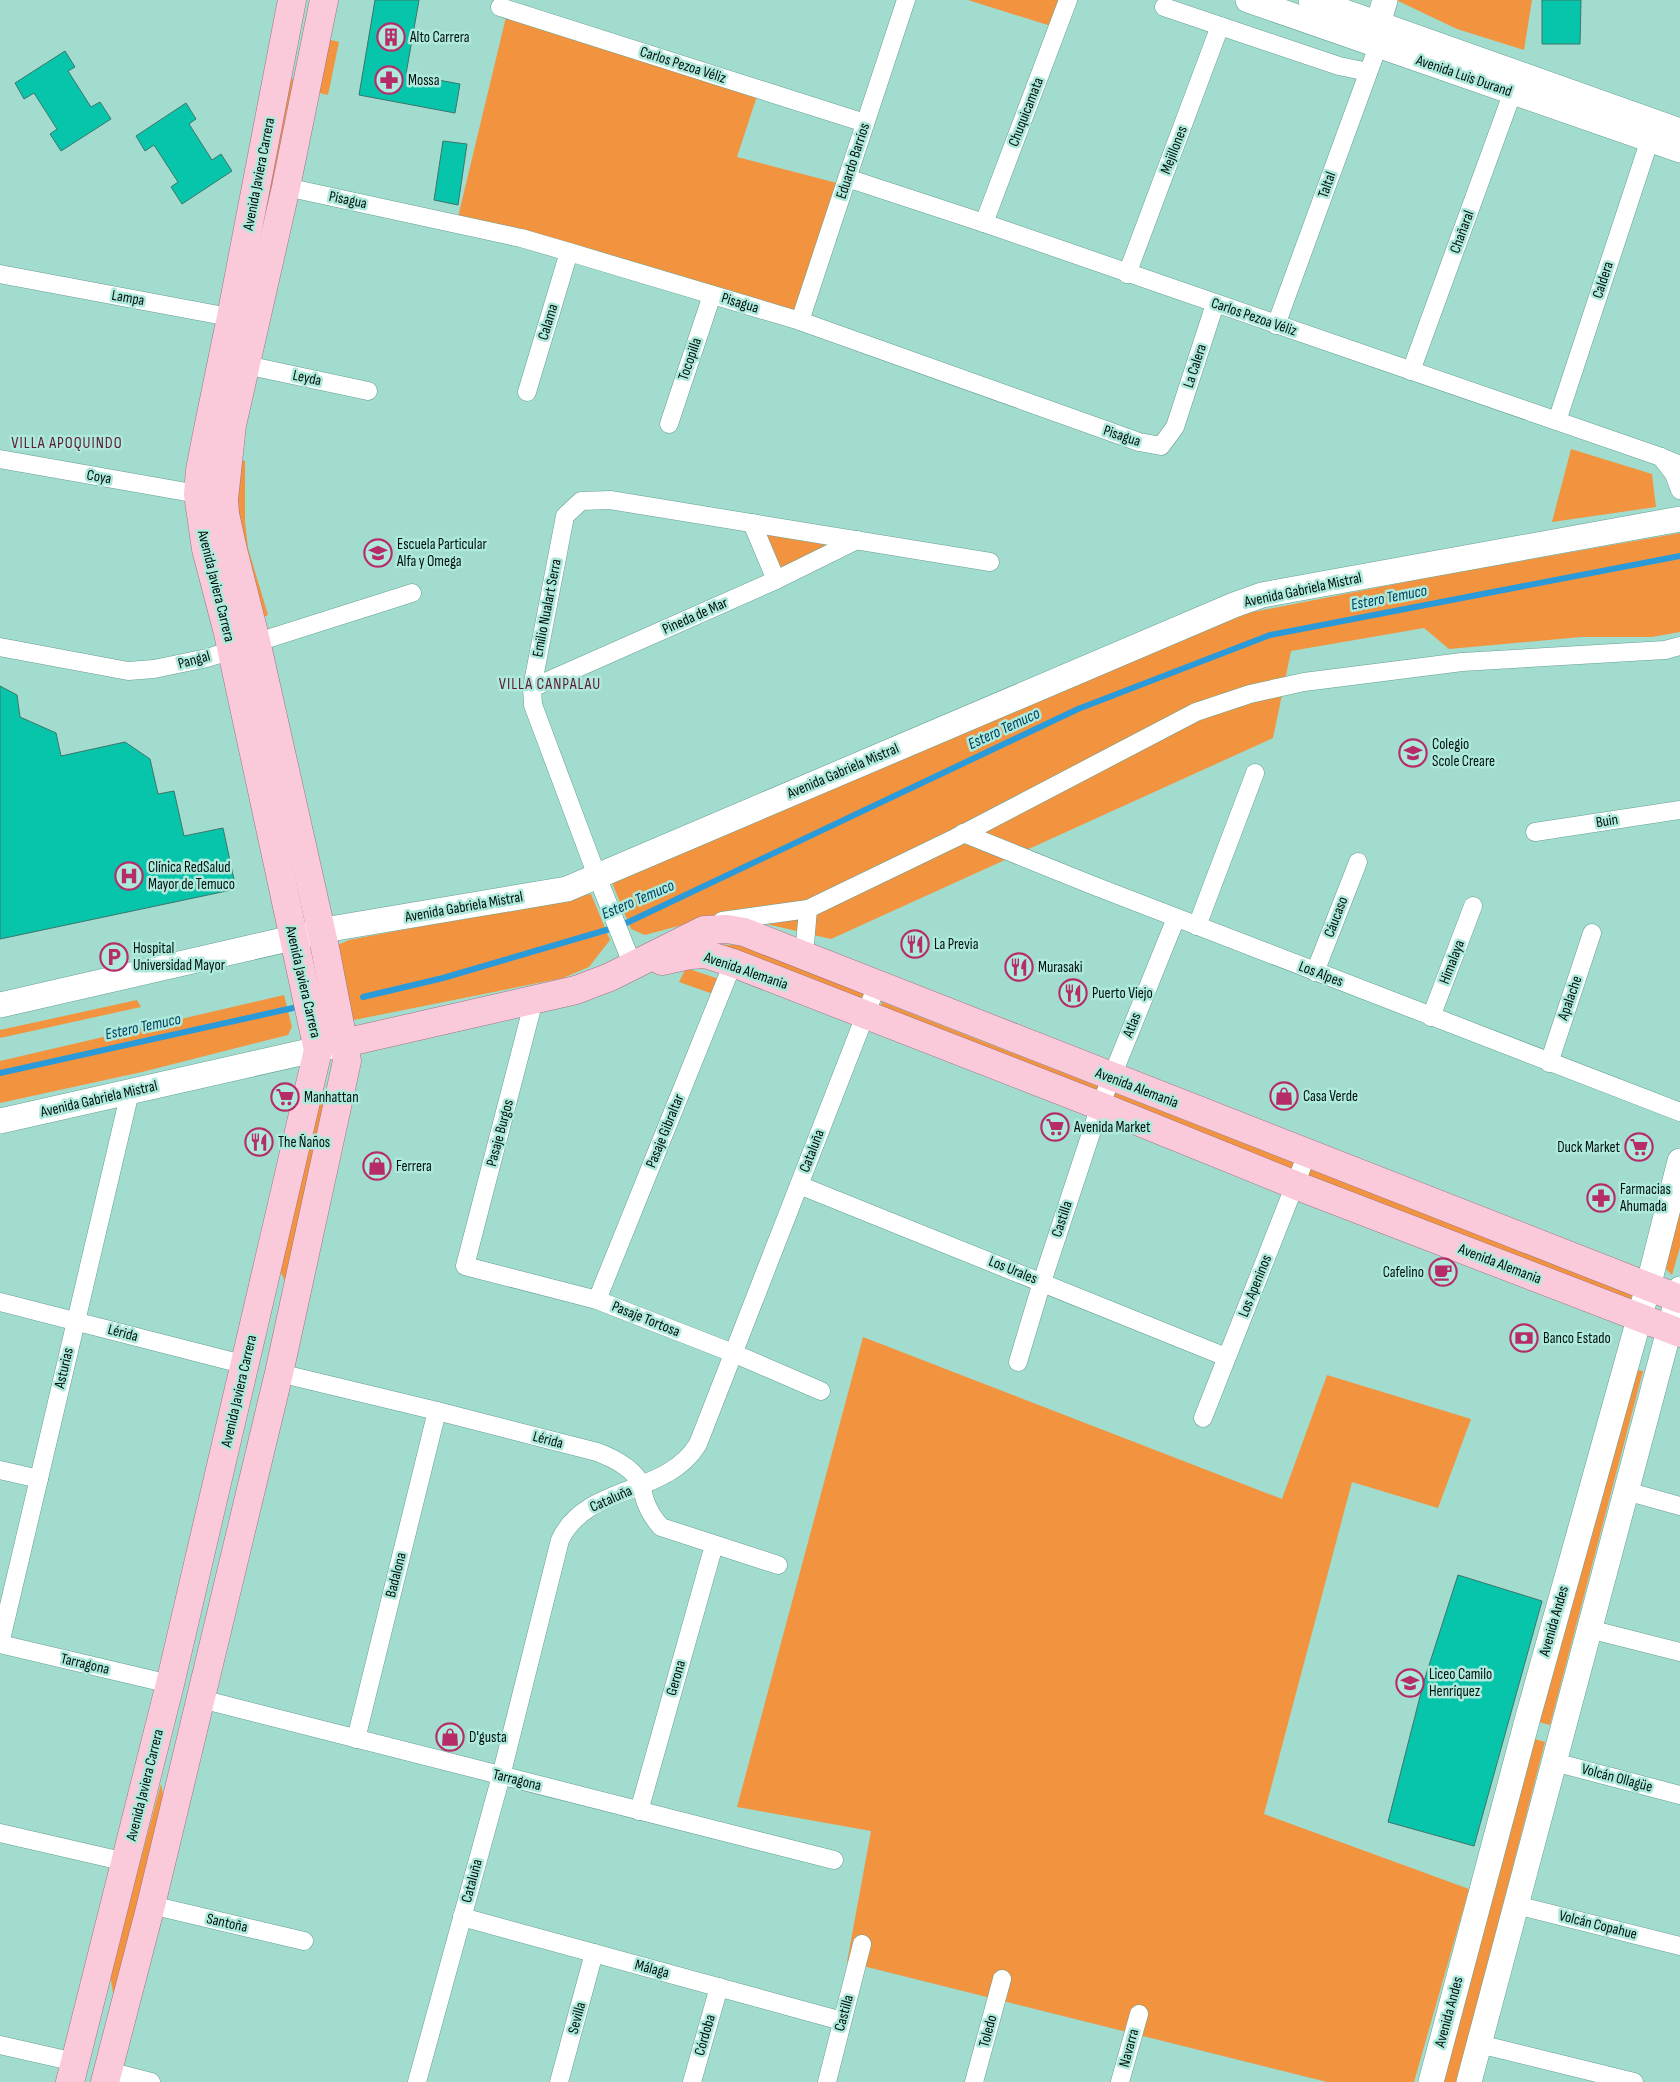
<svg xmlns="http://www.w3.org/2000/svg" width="1680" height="2082" viewBox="0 0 1680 2082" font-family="'Sofia Sans Condensed',sans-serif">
  <rect width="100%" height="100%" fill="#a1dccf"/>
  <!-- green -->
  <g fill="#f2943f">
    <path d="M 968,0 L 1060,0 L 1051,26 Z"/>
    <path d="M 1396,0 L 1532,0 L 1524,50 L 1457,29 Z"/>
    <path d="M 506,17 L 757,96 L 737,157 L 837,183 L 795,312 L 458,217 Z"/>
    <path d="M 327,39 L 339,42 L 328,95 L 315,92 Z"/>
    <path d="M 289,76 L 296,82 L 251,304 L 243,303 Z"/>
    <path d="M 1571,449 L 1652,474 L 1656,507 L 1552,522 Z"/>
    <path d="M 235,459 L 245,461 L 245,521 L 248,548 L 268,615 L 260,618 L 239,544 Z"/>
    <path d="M 1680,533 L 1680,632 L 1652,637 L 1581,637 L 1449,649 L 1424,628 L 1291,651 L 1273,738 L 831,939 L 723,914 L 645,935 L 631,929 L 610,878 L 1248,613 L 1431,577 Z"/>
    <path d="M 766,534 L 838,547 L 782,570 Z"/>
    <path d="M 591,894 L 610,940 L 589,967 L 563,978 L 349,1021 L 335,946 L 349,940 Z"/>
    <path d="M 716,944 L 747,946 L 865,991 L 860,1005 Z"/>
    <path d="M 686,968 L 719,979 L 713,994 L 679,982 Z"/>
    <path d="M 284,995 L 292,1027 L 288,1035 L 142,1072 L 0,1103 L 0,1061 Z"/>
    <path d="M 137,1000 L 141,1007 L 0,1038 L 0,1030 Z"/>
    <path d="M 882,1002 L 1632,1295 L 1629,1306 L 877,1013 Z"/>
    <path d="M 333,1088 L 288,1288 L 279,1268 L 320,1091 Z"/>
    <path d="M 1680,1201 L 1680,1247 L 1672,1275 L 1663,1266 Z"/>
    <path d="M 863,1337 L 1282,1499 L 1327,1375 L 1471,1419 L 1438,1508 L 1352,1482 L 1264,1814 L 1469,1889 L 1414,2082 L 1327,2082 L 847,1962 L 871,1831 L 737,1807 Z"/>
    <path d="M 1632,1369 L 1643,1371 L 1550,1725 L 1539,1722 Z"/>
    <path d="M 1535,1739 L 1545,1742 L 1457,2082 L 1442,2082 Z"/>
    <path d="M 161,1784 L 166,1810 L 115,2005 L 110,1974 Z"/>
  </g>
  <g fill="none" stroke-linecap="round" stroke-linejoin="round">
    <!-- stream -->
    <g stroke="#2a9ad9" stroke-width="6">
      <path d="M 363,997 L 443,978 L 620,926 L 1078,709 L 1270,635 L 1680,556"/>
      <path d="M 0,1073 L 293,1008"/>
    </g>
  </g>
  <!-- building -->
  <g fill="#06c5ab" stroke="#3c766a">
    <path d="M 375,0 L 419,0 L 406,74 L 460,84 L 455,113 L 359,95 Z"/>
    <path d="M 1542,0 L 1581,0 L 1580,44 L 1542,44 Z"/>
    <path d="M 65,51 L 75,67 L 68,71 L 91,107 L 100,102 L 111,119 L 61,151 L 50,134 L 57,129 L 34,93 L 24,99 L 15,83 Z"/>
    <path d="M 186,103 L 196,119 L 189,124 L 212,160 L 221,154 L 232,171 L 182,204 L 171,187 L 178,182 L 154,145 L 145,151 L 136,136 Z"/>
    <path d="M 443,141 L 467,144 L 458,205 L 434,200 Z"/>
    <path d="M 0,686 L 17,695 L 20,717 L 56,733 L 61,756 L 125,742 L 150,759 L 158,794 L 174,791 L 184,836 L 223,828 L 236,889 L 0,939 Z"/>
    <path d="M 1458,1575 L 1542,1601 L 1474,1846 L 1388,1822 L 1424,1681 Z"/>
  </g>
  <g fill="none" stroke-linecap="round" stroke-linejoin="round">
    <!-- street casing -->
    <g stroke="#659f93" stroke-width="19">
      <g id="street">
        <path d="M 500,7 L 865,123"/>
        <path d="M 1164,7 L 1339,66 L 1368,72"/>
        <path d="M 847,178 L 984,223 L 1661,457 L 1680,465"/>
        <path d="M 286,187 L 521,238 L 569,252 L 800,321 L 1139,442 L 1161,446 L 1175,427 L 1215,304"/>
        <path d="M 984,223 L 1068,0"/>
        <path d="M 0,274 L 240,319"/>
        <path d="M 1127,274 L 1220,26"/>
        <path d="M 800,321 L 906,0"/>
        <path d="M 1276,325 L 1378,46"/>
        <path d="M 246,365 L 368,391"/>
        <path d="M 1411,371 L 1512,94"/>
        <path d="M 527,392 L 569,252"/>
        <path d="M 1557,421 L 1650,139"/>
        <path d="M 669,424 L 712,295"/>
        <path d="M 1661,457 L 1674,474 L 1680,490"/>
        <path d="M 0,459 L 198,494"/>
        <path d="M 752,523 L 776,580"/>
        <path d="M 0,647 L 128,671 L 154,669 L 207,658 L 412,593"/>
        <path d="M 532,688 L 776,580 L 857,540"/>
        <path d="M 1535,832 L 1680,810"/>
        <path d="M 963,833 L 1092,885 L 1680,1112"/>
        <path d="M 722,921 L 808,909 L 955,838 L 1196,712 L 1250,694 L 1304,682 L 1462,662 L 1665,650 L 1680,646"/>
        <path d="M 1197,926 L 1255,773"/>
        <path d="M 804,956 L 808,909"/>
        <path d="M 633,966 L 597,876 L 533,705 L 532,688 L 565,516 L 581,501 L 610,500 L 990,562"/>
        <path d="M 1315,972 L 1358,862"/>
        <path d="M 534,1000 L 465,1266 L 597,1300 L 733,1353 L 821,1391"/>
        <path d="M 1431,1017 L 1473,906"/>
        <path d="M 1549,1063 L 1592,933"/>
        <path d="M 799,1185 L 1226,1357"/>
        <path d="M 597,1300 L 733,963"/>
        <path d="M 0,1302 L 246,1365"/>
        <path d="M 1018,1362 L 1042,1282 L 1100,1106 L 1176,918"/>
        <path d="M 279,1373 L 437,1411 L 597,1452 C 613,1458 633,1468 641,1484 C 643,1489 643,1495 645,1500 C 648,1510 654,1519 661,1527 L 778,1565"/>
        <path d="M 1203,1418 L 1307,1154"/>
        <path d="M 0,1470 L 39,1479"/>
        <path d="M 1626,1491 L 1680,1506"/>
        <path d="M 1589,1629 L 1680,1652"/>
        <path d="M 0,1644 L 130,1092"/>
        <path d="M 0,1644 L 170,1684"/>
        <path d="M 201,1699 L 834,1860"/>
        <path d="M 356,1739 L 437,1411"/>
        <path d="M 1554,1762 L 1680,1795"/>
        <path d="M 639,1811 L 714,1545"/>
        <path d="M 0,1833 L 126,1862"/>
        <path d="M 151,1905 L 304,1941"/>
        <path d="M 1516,1905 L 1680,1946"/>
        <path d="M 462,1917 L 842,2021"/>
        <path d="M 1479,2044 L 1634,2082"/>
        <path d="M 0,2045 L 75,2062"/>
        <path d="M 108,2071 L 151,2082"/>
        <path d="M 417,2082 L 501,1776 L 560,1540 C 587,1483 666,1497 698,1444 L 877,985"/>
        <path d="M 559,2082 L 594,1953"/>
        <path d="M 692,2082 L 719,1987"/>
        <path d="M 827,2082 L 862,1944"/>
        <path d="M 974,2082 L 1002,1979"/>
        <path d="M 1120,2082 L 1139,2014"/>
      </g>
    </g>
    <!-- secondary casing -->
    <g stroke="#659f93" stroke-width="26">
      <g id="secondary">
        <path d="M 1248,0 L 1680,150"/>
        <path d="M 1311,0 L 1680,131"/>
        <path d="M 1378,24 L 1385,0"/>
        <path d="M 0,1005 L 336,928 L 567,889 L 1234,605 L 1262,595 L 1680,519"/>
        <path d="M 0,1121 L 336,1045"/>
        <path d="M 1431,2082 L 1528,1717 L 1648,1287 L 1680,1161"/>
        <path d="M 1469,2082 L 1680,1289"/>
      </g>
    </g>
    <!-- primary casing -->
    <g stroke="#a27282" stroke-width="29">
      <g id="primary">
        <path d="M 662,961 L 690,955 L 705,954 L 733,963 L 1100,1106 L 1295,1185 L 1680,1333"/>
        <path d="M 344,1043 L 576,990 L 610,977 L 704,930 L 727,929 L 744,932 L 1680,1299"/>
        <path d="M 70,2082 L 170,1684 L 318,1050 L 228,633 L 206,549 L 198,494 L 200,470 L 207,434 L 231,317 L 292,0"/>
        <path d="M 105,2082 L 151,1905 L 279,1373 L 347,1061 L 325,948 L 256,641 L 232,546 L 225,514 L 224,499 L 232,425 L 286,187 L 324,0"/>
      </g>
    </g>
    <!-- street -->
    <use href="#street" stroke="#fff" stroke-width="18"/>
    <!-- secondary -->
    <use href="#secondary" stroke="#fff" stroke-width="25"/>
    <!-- primary -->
    <use href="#primary" stroke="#fbcada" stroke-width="28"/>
  </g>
  <!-- icons -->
  <defs>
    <g id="building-ring" transform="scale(1.4375)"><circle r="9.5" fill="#aee9dc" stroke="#b62c69" stroke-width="1.5"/><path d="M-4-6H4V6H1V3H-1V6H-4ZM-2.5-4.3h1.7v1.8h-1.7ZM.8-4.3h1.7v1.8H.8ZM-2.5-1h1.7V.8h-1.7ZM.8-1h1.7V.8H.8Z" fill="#b62c69"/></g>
    <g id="pharmacy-ring" transform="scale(1.4375)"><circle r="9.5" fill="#aee9dc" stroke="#b62c69" stroke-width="1.5"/><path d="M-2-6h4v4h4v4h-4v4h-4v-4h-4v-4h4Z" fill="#b62c69"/></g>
    <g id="school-ring" transform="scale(1.4375)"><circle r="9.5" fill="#aee9dc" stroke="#b62c69" stroke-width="1.5"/><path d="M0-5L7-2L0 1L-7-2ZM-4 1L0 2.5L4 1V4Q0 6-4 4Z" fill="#b62c69"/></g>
    <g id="hospital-ring" transform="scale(1.4375)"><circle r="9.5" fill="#aee9dc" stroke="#b62c69" stroke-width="1.5"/><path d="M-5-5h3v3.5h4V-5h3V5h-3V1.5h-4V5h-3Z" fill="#b62c69"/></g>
    <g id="restaurant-ring" transform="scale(1.4375)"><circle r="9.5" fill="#aee9dc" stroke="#b62c69" stroke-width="1.5"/><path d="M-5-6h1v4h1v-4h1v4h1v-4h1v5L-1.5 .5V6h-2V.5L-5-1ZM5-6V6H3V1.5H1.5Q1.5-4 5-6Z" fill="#b62c69"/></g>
    <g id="parking-ring" transform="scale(1.4375)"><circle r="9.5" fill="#aee9dc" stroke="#b62c69" stroke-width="1.5"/><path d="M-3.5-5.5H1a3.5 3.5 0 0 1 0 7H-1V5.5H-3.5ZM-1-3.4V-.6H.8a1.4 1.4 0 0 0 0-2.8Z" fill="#b62c69"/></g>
    <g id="shop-ring" transform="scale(1.4375)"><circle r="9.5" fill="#aee9dc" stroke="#b62c69" stroke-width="1.5"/><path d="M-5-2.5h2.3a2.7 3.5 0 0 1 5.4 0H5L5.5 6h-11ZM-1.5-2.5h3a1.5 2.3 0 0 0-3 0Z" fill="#b62c69"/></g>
    <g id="supermarket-ring" transform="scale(1.4375)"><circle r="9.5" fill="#aee9dc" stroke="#b62c69" stroke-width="1.5"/><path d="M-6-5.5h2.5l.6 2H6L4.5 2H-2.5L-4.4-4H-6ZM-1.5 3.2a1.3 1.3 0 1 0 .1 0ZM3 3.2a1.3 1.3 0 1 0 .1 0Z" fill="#b62c69"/></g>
    <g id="cafe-ring" transform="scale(1.4375)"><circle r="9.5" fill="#aee9dc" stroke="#b62c69" stroke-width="1.5"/><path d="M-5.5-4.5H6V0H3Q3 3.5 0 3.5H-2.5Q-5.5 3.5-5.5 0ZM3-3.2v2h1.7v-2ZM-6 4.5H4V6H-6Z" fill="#b62c69"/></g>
    <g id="bank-ring" transform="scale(1.4375)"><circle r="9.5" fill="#aee9dc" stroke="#b62c69" stroke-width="1.5"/><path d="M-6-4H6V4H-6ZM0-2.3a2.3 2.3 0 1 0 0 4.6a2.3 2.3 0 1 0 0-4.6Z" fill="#b62c69"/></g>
  </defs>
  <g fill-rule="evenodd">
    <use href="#building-ring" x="391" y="37"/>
    <use href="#pharmacy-ring" x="389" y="80"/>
    <use href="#school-ring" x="378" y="553"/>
    <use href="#school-ring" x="1413" y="753"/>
    <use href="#hospital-ring" x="129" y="876"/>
    <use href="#restaurant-ring" x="915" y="944"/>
    <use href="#parking-ring" x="114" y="957"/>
    <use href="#restaurant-ring" x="1019" y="967"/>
    <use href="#restaurant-ring" x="1073" y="993"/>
    <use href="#shop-ring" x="1284" y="1096"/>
    <use href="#supermarket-ring" x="285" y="1097"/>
    <use href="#supermarket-ring" x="1055" y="1127"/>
    <use href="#restaurant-ring" x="259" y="1142"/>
    <use href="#supermarket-ring" x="1639" y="1147"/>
    <use href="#shop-ring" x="377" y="1166"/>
    <use href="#pharmacy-ring" x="1601" y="1198"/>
    <use href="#cafe-ring" x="1443" y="1272"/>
    <use href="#bank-ring" x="1524" y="1338"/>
    <use href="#school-ring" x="1410" y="1683"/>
    <use href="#shop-ring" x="450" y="1737"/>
  </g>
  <g text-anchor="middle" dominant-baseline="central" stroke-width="5" stroke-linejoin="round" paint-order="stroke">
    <!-- poi labels -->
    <g font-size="15" fill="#00100c" stroke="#aee9dc" text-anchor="start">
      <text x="410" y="37">Alto Carrera</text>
      <text x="408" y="80">Mossa</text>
      <text x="397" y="544">Escuela Particular<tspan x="397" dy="17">Alfa y Omega</tspan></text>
      <text x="1432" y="744">Colegio<tspan x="1432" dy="17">Scole Creare</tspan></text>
      <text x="148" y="867">Clínica RedSalud<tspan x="148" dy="17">Mayor de Temuco</tspan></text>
      <text x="934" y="944">La Previa</text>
      <text x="133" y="948">Hospital<tspan x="133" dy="17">Universidad Mayor</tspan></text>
      <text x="1038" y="967">Murasaki</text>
      <text x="1092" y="993">Puerto Viejo</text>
      <text x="1303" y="1096">Casa Verde</text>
      <text x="304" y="1097">Manhattan</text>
      <text x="1074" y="1127">Avenida Market</text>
      <text x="278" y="1142">The Ñaños</text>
      <text x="1620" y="1147" text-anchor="end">Duck Market</text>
      <text x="396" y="1166">Ferrera</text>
      <text x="1620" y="1189">Farmacias<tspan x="1620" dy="17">Ahumada</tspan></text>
      <text x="1424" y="1272" text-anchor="end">Cafelino</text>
      <text x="1543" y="1338">Banco Estado</text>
      <text x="1429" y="1674">Liceo Camilo<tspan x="1429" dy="17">Henríquez</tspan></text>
      <text x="469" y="1737">D'gusta</text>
    </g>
    <!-- street labels -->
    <g font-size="15" fill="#00100c" stroke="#aee9dc">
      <text transform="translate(683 65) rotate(18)">Carlos Pezoa Véliz</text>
      <text transform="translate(1464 76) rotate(19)">Avenida Luis Durand</text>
      <text transform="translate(1026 112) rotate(-69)">Chuquicamata</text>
      <text transform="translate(1174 150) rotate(-69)">Mejillones</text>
      <text transform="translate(853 161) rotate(-72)">Eduardo Barrios</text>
      <text transform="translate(259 174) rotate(-79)">Avenida Javiera Carrera</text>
      <text transform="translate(1327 185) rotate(-70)">Taltal</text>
      <text transform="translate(348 200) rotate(12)">Pisagua</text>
      <text transform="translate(1462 232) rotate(-70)">Chañaral</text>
      <text transform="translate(1603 280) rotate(-72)">Caldera</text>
      <text transform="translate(128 298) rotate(10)">Lampa</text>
      <text transform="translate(740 303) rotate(17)">Pisagua</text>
      <text transform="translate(1254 317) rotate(19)">Carlos Pezoa Véliz</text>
      <text transform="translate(548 322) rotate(-73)">Calama</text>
      <text transform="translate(690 359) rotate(-71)">Tocopilla</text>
      <text transform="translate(1195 366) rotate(-72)">La Calera</text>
      <text transform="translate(307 378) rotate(12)">Leyda</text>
      <text transform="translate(1122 436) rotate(18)">Pisagua</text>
      <text transform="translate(99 477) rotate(10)">Coya</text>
      <text transform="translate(216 586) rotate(76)">Avenida Javiera Carrera</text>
      <text transform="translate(1303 590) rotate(-12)">Avenida Gabriela Mistral</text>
      <text transform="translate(547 608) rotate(-79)">Emilio Nualart Serra</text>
      <text transform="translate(695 616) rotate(-24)">Pineda de Mar</text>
      <text transform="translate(194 660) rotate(-15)">Pangal</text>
      <text transform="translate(843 771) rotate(-23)">Avenida Gabriela Mistral</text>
      <text transform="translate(1607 821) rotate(-9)">Buin</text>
      <text transform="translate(464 907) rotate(-10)">Avenida Gabriela Mistral</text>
      <text transform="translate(1336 917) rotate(-69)">Cáucaso</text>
      <text transform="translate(1452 962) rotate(-69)">Himalaya</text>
      <text transform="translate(746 971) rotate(19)">Avenida Alemania</text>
      <text transform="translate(1321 974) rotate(21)">Los Alpes</text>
      <text transform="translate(303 982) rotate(77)">Avenida Javiera Carrera</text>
      <text transform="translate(1570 998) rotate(-71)">Apalache</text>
      <text transform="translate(1132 1025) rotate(-68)">Atlas</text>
      <text transform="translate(1137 1088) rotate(21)">Avenida Alemania</text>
      <text transform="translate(99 1099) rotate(-13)">Avenida Gabriela Mistral</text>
      <text transform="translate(665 1131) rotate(-68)">Pasaje Gibraltar</text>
      <text transform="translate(500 1133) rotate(-75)">Pasaje Burgos</text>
      <text transform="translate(812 1151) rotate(-69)">Cataluña</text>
      <text transform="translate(1062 1219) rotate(-72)">Castilla</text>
      <text transform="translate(1500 1264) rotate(21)">Avenida Alemania</text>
      <text transform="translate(1013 1270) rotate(22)">Los Urales</text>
      <text transform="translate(1255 1286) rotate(-68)">Los Apeninos</text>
      <text transform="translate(646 1319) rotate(22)">Pasaje Tortosa</text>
      <text transform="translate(123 1333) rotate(15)">Lérida</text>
      <text transform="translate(64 1368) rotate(-77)">Asturias</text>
      <text transform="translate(239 1391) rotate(-77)">Avenida Javiera Carrera</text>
      <text transform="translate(548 1440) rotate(15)">Lérida</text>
      <text transform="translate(611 1499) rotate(-24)">Cataluña</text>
      <text transform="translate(396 1575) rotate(-76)">Badalona</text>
      <text transform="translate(1554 1621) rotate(-74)">Avenida Andes</text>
      <text transform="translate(85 1664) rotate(13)">Tarragona</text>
      <text transform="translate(676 1678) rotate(-74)">Gerona</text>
      <text transform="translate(1617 1778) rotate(15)">Volcán Ollagüe</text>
      <text transform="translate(517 1780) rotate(14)">Tarragona</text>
      <text transform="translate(145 1785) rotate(-76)">Avenida Javiera Carrera</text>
      <text transform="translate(472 1881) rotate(-75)">Cataluña</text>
      <text transform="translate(227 1923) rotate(13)">Santoña</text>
      <text transform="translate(1598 1925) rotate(14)">Volcán Copahue</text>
      <text transform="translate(652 1969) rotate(15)">Málaga</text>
      <text transform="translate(1449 2012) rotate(-75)">Avenida Andes</text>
      <text transform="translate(844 2013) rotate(-75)">Castilla</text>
      <text transform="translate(577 2018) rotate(-75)">Sevilla</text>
      <text transform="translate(988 2031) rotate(-75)">Toledo</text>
      <text transform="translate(705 2035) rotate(-74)">Córdoba</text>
      <text transform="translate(1129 2048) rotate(-75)">Navarra</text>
    </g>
    <!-- neighbourhood labels -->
    <g font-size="16" letter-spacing="1" fill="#5d1a35" stroke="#aee9dc">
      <text x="67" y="443">VILLA APOQUINDO</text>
      <text x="550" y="684">VILLA CANPALAU</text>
    </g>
    <!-- water labels -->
    <g font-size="16" font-style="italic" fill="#014060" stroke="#aee9dc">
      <text transform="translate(1389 598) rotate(-11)">Estero Temuco</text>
      <text transform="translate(1004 729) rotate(-25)">Estero Temuco</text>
      <text transform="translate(638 900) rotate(-23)">Estero Temuco</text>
      <text transform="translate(143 1027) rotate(-12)">Estero Temuco</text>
    </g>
  </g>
</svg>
